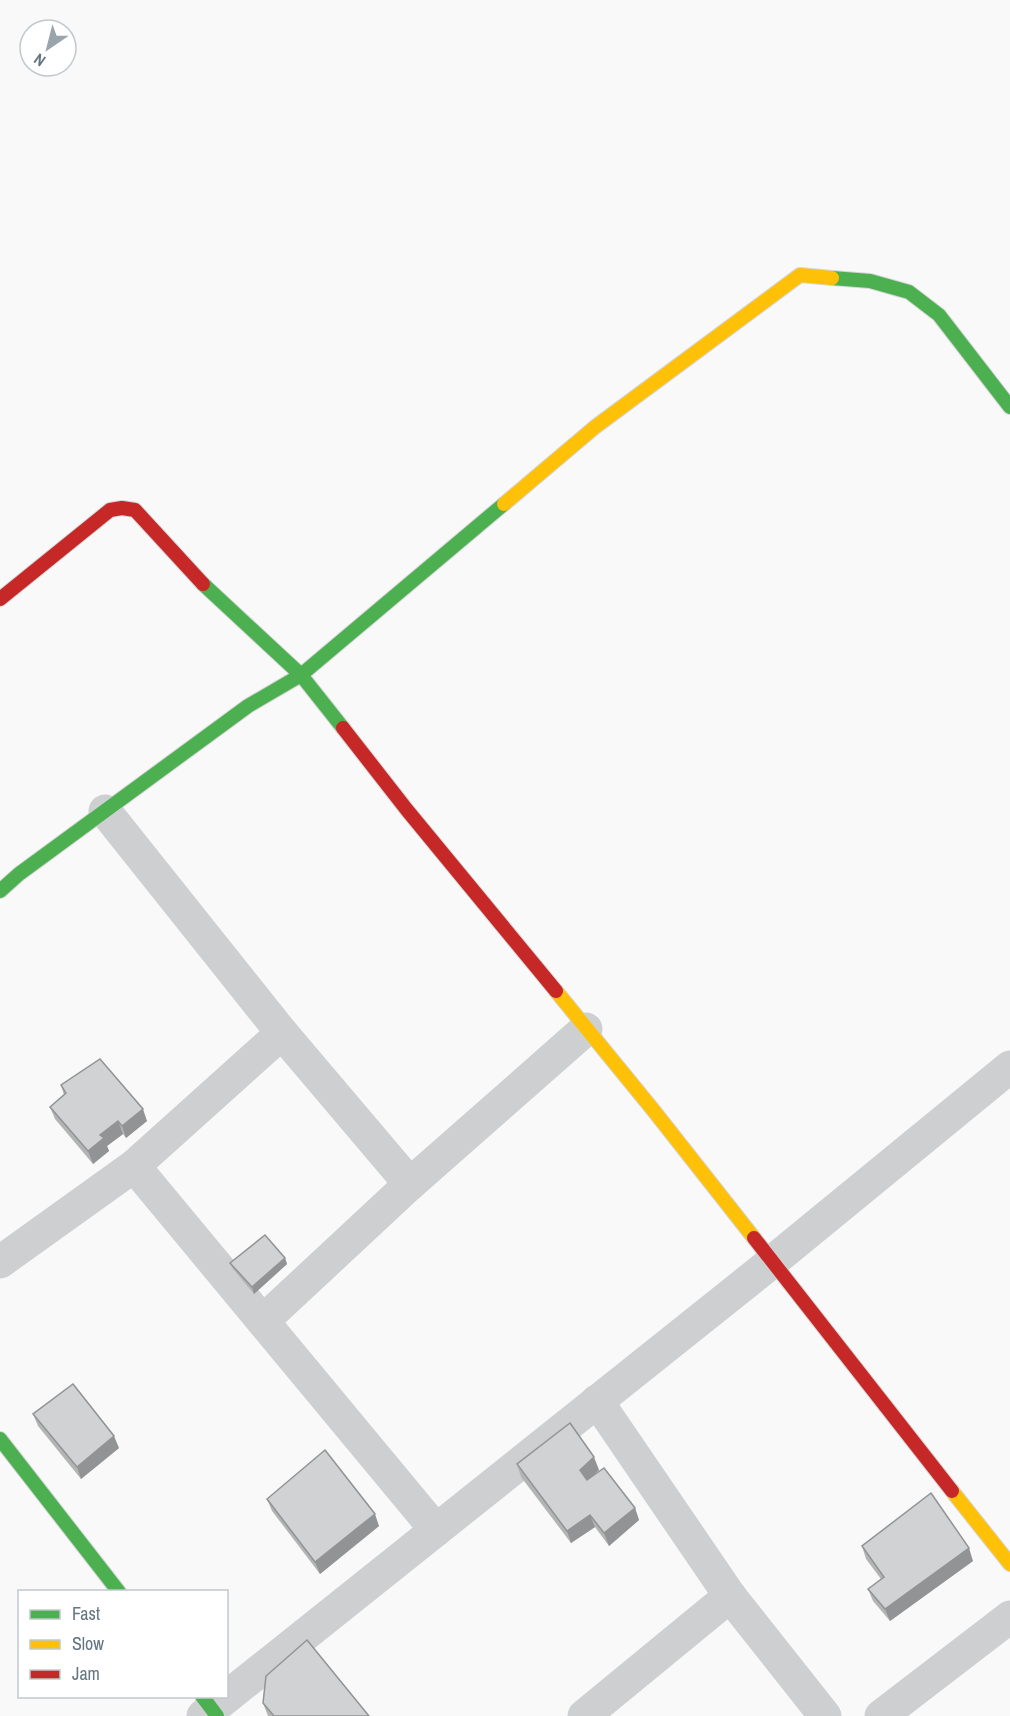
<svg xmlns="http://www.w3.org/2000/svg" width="1010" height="1716" viewBox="0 0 1010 1716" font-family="'Archivo Narrow',sans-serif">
  <rect width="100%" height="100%" fill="#f9f9f9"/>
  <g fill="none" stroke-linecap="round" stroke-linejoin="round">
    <!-- fast casing -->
    <g stroke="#d5d6d7" stroke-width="16">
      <g id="fast">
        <path d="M 832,278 L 870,281 L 909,292 L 939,315 L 1010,407"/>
        <path d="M 203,584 L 301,675 L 504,504"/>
        <path d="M 0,891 L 19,874 L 248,706 L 301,675 L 343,728"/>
        <path d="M 0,1439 L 119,1592"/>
        <path d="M 202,1696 L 217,1716"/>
      </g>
    </g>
    <!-- slow casing -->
    <g stroke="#d5d6d7" stroke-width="16">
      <g id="slow">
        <path d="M 504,504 L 595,427 L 800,275 L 832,278"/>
        <path d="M 556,991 L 654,1111 L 754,1238"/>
        <path d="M 952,1491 L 1010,1564"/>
      </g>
    </g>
    <!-- jam casing -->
    <g stroke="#d5d6d7" stroke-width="16">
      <g id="jam">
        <path d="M 0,599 L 110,510 L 122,508 L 135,510 L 203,584"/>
        <path d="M 343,728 L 407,810 L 556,991"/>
        <path d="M 754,1238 L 952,1491"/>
      </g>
    </g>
    <!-- street -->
    <g stroke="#cecfd0" stroke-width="33">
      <path d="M 105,811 L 282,1033 L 134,1166"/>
      <path d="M 410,1184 L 586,1029"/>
      <path d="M 0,1262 L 134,1166 L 436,1530"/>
      <path d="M 263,1321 L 410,1184 L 282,1033"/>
      <path d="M 730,1596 L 825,1716"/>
      <path d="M 203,1716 L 772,1262 L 1010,1067"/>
      <path d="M 584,1716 L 730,1596 L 597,1401"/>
      <path d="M 881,1716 L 1010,1617"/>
    </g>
    <!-- fast -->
    <use href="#fast" stroke="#4caf50" stroke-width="14"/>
    <!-- slow -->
    <use href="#slow" stroke="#ffc107" stroke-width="14"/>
    <!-- jam -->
    <use href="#jam" stroke="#c62828" stroke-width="14"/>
  </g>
  <!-- wall -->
  <g fill="#b3b5b5">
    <path d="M 61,1085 L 147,1121 L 126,1138 L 123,1134 L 107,1146 L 109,1151 L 93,1164 L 55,1119 L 50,1107 L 64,1095 Z"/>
    <path d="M 285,1258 L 287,1264 L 254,1294 L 233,1269 L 230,1263 Z"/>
    <path d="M 33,1414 L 119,1448 L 81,1479 L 38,1426 Z"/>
    <path d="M 517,1464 L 599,1470 L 588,1480 L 635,1508 L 639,1520 L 609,1546 L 595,1527 L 571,1543 L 521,1477 Z"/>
    <path d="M 267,1499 L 379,1526 L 320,1574 L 272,1511 Z"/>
    <path d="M 862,1546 L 973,1561 L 890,1621 L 873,1601 L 868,1589 L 881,1579 L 866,1559 Z"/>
    <path d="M 263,1703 L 369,1716 L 268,1716 Z"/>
  </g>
  <!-- shaded-wall -->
  <g fill="#929394">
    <path d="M 143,1109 L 147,1121 L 126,1138 L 122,1126 Z"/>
    <path d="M 118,1121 L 123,1134 L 107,1146 L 109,1151 L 93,1164 L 88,1151 L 100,1135 Z"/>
    <path d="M 285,1258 L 287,1264 L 254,1294 L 252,1287 Z"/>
    <path d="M 114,1436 L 119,1448 L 81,1479 L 77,1467 Z"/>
    <path d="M 594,1457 L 599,1470 L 585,1483 L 580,1470 Z"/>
    <path d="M 635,1508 L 639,1520 L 609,1546 L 604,1533 Z"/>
    <path d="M 375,1514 L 379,1526 L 320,1574 L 315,1562 Z"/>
    <path d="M 590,1515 L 595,1527 L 571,1543 L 567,1531 Z"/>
    <path d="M 969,1548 L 973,1561 L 890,1621 L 885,1609 Z"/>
  </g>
  <!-- building -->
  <g fill="#d0d2d3" stroke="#929394" stroke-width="1.5">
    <path d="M 100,1059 L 143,1109 L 122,1126 L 118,1121 L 100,1135 L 104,1138 L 88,1151 L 50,1107 L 66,1093 L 61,1085 Z"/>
    <path d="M 265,1235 L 285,1258 L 252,1287 L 230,1263 Z"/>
    <path d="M 73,1384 L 114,1436 L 77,1467 L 33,1414 Z"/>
    <path d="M 570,1423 L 594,1457 L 580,1470 L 587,1480 L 604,1468 L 635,1508 L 604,1533 L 590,1515 L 567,1531 L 517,1464 Z"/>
    <path d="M 325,1450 L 375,1514 L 315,1562 L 267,1499 Z"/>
    <path d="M 931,1493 L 969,1548 L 885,1609 L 868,1589 L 884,1577 L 862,1546 Z"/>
    <path d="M 307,1640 L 369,1716 L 274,1716 L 263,1703 L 266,1676 Z"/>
  </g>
  <!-- legend -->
  <rect x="18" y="1590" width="210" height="108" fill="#ffffff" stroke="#c1c8cd" stroke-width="1.5"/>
  <rect x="30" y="1610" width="30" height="9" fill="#4caf50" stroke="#c1c8cd" stroke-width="1.5"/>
  <text x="72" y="1620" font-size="18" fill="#657683">Fast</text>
  <rect x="30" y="1640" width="30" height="9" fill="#ffc107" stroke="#c1c8cd" stroke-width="1.5"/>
  <text x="72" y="1650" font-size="18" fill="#657683">Slow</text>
  <rect x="30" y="1670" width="30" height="9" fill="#c62828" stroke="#c1c8cd" stroke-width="1.5"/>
  <text x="72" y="1680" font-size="18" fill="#657683">Jam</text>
  <!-- north arrow -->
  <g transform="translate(48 48) rotate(215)"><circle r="28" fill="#ffffff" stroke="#c1c8cd" stroke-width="1.5"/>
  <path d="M0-4.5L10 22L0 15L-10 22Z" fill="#99a4ac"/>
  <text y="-9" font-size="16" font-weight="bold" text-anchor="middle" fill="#657683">N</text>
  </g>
</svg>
